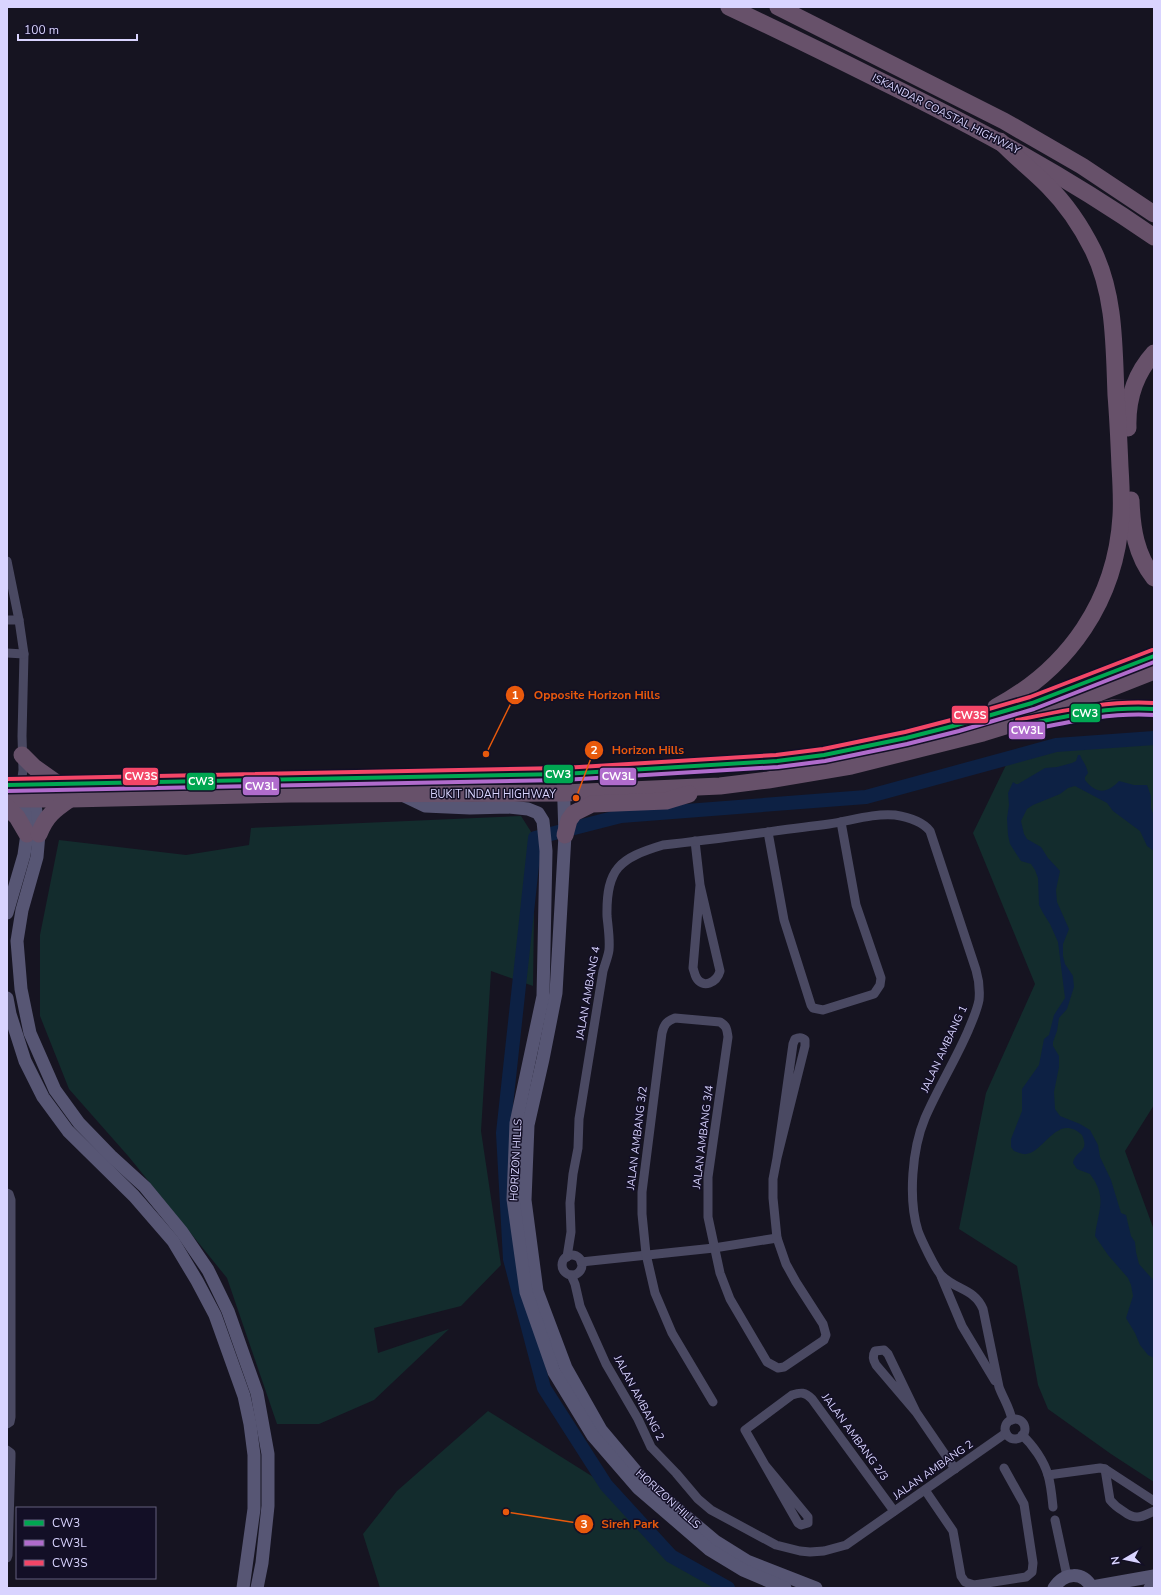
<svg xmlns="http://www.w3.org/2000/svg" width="1161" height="1595" viewBox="0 0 1161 1595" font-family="'Nunito Sans',sans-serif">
  <rect width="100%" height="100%" fill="#161421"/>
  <!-- green -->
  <g fill="#132c2d">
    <path d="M 1113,740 L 1154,742 L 1154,1105 L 1125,1151 L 1154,1230 L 1154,1482 L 1111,1454 L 1048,1409 L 1038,1385 L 1017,1266 L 959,1229 L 986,1093 L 1035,984 L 973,833 L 1007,763 L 1061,746 L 1085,742 Z"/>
    <path d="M 521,816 L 535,838 L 533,986 L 491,971 L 481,1131 L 501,1265 L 461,1306 L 374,1328 L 378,1353 L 449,1329 L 374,1400 L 319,1424 L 277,1424 L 227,1278 L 129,1157 L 69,1089 L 40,1016 L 40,935 L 59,840 L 186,855 L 249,845 L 251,828 Z"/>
    <path d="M 488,1411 L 606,1485 L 671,1556 L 728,1588 L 380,1588 L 363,1534 L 397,1491 Z"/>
  </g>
  <!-- water -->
  <path fill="#0d2144" d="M 1078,755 L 1080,755 C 1083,762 1086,764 1088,773 L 1085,777 L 1085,780 C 1096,794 1107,794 1119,781 L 1134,785 L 1147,785 L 1151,796 L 1151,808 L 1154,816 L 1154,851 L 1147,846 L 1140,831 L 1113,811 L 1107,803 L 1075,786 L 1068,788 L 1060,794 L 1033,805 L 1027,809 L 1021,821 L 1024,834 L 1027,839 L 1041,847 L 1048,858 L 1060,871 L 1056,890 L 1057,902 L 1069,929 L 1063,944 L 1063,956 L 1065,964 L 1073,976 L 1074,987 L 1067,1009 L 1059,1018 L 1057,1031 L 1053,1042 L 1053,1046 L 1059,1056 L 1059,1067 L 1054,1092 L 1055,1109 L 1060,1116 L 1080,1124 L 1090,1130 L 1098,1145 L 1100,1157 L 1111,1180 L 1121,1213 L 1126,1215 L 1131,1236 L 1135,1242 L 1136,1252 L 1139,1264 L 1154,1281 L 1154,1358 L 1148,1355 L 1140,1345 L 1135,1333 L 1126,1318 L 1133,1296 L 1131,1285 L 1128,1278 L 1108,1255 L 1095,1236 C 1098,1210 1108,1198 1090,1174 L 1077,1169 L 1073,1163 C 1076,1149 1090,1153 1082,1135 C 1056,1111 1043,1157 1023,1154 C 1020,1153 1017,1152 1014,1151 L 1011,1147 L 1011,1139 L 1022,1111 L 1022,1089 L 1039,1065 L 1044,1039 L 1049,1035 L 1054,1015 L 1065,998 L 1058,942 L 1050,924 L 1043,913 L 1039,905 L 1038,878 L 1035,870 L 1031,864 L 1021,861 L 1017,855 L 1010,844 L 1008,835 L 1007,818 L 1009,805 L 1008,793 L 1013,782 L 1016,784 L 1018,784 L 1045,768 L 1057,767 L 1072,763 L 1076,761 Z"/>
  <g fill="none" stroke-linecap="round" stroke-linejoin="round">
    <!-- river -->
    <path stroke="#0d2144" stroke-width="14" d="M 728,1588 L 671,1556 L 606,1485 L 544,1388 L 510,1259 L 503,1133 L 535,838 L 621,816 L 866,797 L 1056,745 L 1154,738"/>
    <!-- street -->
    <g stroke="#4a4962" stroke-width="9">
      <path d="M 7,561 L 19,620 L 24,654 L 22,736 L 23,770 L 21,785"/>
      <path d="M 7,620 L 19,620"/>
      <path d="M 7,653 L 24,654"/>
      <path d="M 768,832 L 784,920 L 811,1005 L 813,1008 L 823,1010 L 874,994 L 880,985 L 881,978 L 856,905 L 841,822"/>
      <path d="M 695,841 L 700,885 L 693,968 C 694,971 695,975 696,977 C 703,990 717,982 720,971 L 700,885"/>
      <path d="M 7,1193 L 9,1194 L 11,1200 L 11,1417 L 10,1422 L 7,1424"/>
      <circle cx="572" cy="1265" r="10"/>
      <path d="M 567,1257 L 571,1232 L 570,1203 L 573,1174 L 578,1148 L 579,1119 L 603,971 C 605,964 608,957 609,950 C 610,938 608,927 607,916 C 606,868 620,858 663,845 C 718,839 773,831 829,824 C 850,821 873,813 895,815 C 908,817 922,821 930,831 L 976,970 C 979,980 980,989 979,1000 C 977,1011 972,1021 968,1031 C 955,1061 938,1088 925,1118 C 912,1149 908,1199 918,1231 C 921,1239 936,1271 942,1276 C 956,1290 975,1289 983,1309 L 999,1387 C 1003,1398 1010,1408 1012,1420"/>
      <path d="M 581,1262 L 714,1248 L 777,1238"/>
      <path d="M 571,1275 L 575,1284 L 580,1306 L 606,1364 L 638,1419 L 651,1447 L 676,1473 L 698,1499 L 711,1510 L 776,1545 L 800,1551 L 810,1552 L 824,1551 L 846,1545 L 1006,1433"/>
      <path d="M 941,1276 L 962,1326 L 995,1381"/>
      <path d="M 713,1402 L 672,1333 L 655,1293 L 646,1254 L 642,1214 L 642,1192 L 662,1033 C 664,1024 667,1021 675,1018 L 720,1022 C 727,1026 727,1030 728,1037 L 708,1177 L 708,1217 L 720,1273 L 730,1299 L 767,1362 L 778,1368 L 784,1367 L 824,1340 L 826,1335 L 823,1324 L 796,1282 L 786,1264 L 777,1238 L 773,1198 L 773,1179 L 777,1158 L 805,1046 L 805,1040 C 802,1037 799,1037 795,1039 L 793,1044 L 777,1158"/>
      <path d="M 916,1412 L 888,1354 L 884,1350 L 875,1351 C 872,1356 873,1360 876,1365 L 916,1412 L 955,1469"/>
      <circle cx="1015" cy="1429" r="10"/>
      <path d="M 1022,1435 C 1033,1445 1044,1461 1048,1475 C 1051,1485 1052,1497 1053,1507"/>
      <path d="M 7,1450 L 11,1453 L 11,1457 L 8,1555 L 7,1558"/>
      <path d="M 765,1465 L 808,1517 L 808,1523 L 801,1525 L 798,1523 L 745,1430 L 792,1395 C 801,1392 805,1392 812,1399 L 894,1511"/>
      <path d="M 1105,1469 L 1110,1500 C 1114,1505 1118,1508 1123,1511 C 1136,1521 1141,1517 1154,1511"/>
      <path d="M 1048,1475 L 1100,1468 L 1105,1469 L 1154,1501"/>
      <path d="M 925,1490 L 953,1531 L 961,1576 L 965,1582 L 974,1585 L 1026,1577 L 1032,1572 L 1033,1563 L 1024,1504 L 1004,1468"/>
      <path d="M 1055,1520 L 1067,1576"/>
    </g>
    <!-- secondary -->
    <g stroke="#575674" stroke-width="13">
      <path d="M 563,774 L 565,835 L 556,993 L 543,1059 L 528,1125 L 525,1200 L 537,1291 L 566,1368 L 601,1430 L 644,1481 L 715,1541 L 747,1561 L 816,1588"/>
      <path d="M 33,790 L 39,834 L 37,857 L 22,910 L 17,941 L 21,989 L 30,1033 L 55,1090 L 79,1123 L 111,1156 L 145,1187 L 182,1232 L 208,1270 L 228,1311 L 257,1393 L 268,1454 L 268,1506 L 262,1563 L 257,1588"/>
      <path d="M 402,795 L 425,806 L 470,808 L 509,807 L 528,809 L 538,813 L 543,821 L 546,851 L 543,996 L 516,1123 L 513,1199 L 526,1292 L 554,1372 L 593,1436 L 638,1488 L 710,1550 L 743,1570 L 785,1588"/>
      <path d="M 7,913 L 24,855 L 27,834 L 22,790"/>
      <path d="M 7,998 L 10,1014 L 25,1061 L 43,1097 L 68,1131 L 134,1196 L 173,1241 L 197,1281 L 215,1315 L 244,1396 L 250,1424 L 254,1455 L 254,1509 L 243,1588"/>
      <path d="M 1092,1587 L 1154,1576"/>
      <path d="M 1054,1588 C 1064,1572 1083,1571 1092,1588"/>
      <path d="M 1150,1588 L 1154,1587"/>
    </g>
    <!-- highway -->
    <g stroke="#67516a" stroke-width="17">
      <path d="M 729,7 C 780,31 831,56 881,81 C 977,128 1066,176 1154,237"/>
      <path d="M 778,7 L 1004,121 L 1082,166 L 1154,214"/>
      <path d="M 1128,428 C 1127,400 1135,374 1154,353"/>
      <path d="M 1131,500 C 1132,529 1136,555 1154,578"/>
      <path d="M 996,707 C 1069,668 1116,600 1121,516 C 1122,500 1121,483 1120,467 C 1119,443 1118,419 1116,395 C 1114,346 1115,295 1093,250 C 1081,226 1066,204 1048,186 C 1032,170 1015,157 1000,141"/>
      <path d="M 1054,718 L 1113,708 L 1154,709"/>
      <path d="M 22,755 L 34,767 L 58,784"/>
      <path d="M 7,785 L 563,774 L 777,761 L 824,755 L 906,738 L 957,725 L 1032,703 L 1154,656"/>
      <path d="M 7,799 L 70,799 L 291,794 L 564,793 L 720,786 L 768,780 L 851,766 L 983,733 L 1050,712 L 1154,671"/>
      <path d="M 7,807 L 17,817 L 27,834"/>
      <path d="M 39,834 C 46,816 54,810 70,799"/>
      <path d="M 565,835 L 569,820 L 574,813 L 592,804 L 666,801 L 689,794"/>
    </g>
    <!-- bus-1 casing -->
    <g stroke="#130f26" stroke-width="7">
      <g id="bus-1">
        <path d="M 1018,726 C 1063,717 1107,706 1154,709"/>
        <path d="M 7,785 L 563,774 L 777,761 L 824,755 L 906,738 L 957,725 L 1032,703 L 1154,656"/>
      </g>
    </g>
    <!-- bus-2 casing -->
    <g stroke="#130f26" stroke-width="7">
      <g id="bus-2">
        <path d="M 1019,732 C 1064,723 1108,712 1154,715"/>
        <path d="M 7,791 L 563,780 L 778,767 L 825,761 L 907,744 L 959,731 L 1034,709 L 1154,662"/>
      </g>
    </g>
    <!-- bus-3 casing -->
    <g stroke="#130f26" stroke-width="7">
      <g id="bus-3">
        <path d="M 1017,720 C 1063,711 1107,700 1154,703"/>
        <path d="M 7,779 L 563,768 L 776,755 L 823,749 L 905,732 L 955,719 L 1030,697 L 1152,650"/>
      </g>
    </g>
    <!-- bus-1 -->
    <use href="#bus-1" stroke="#00a651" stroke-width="4"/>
    <!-- bus-2 -->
    <use href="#bus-2" stroke="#b06ccc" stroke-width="4"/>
    <!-- bus-3 -->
    <use href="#bus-3" stroke="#f34667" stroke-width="4"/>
  </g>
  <g text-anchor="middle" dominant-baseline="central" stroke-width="3" stroke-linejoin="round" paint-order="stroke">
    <!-- street labels -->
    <g font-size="11" fill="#d9d4ff" stroke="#130f26">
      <text transform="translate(946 114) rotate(27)">ISKANDAR COASTAL HIGHWAY</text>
      <text x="493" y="794">BUKIT INDAH HIGHWAY</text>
      <text transform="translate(588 993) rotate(-80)">JALAN AMBANG 4</text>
      <text transform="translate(944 1049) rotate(-65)">JALAN AMBANG 1</text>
      <text transform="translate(703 1137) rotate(-83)">JALAN AMBANG 3/4</text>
      <text transform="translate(637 1138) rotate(-83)">JALAN AMBANG 3/2</text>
      <text transform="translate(516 1160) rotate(-87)">HORIZON HILLS</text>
      <text transform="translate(639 1398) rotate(62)">JALAN AMBANG 2</text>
      <text transform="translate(855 1437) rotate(54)">JALAN AMBANG 2/3</text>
      <text transform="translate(933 1470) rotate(-35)">JALAN AMBANG 2</text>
      <text transform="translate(668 1499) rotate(42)">HORIZON HILLS</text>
    </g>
  </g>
  <!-- callouts -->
  <path fill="none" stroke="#e8590c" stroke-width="1.5" d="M486 754L515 695M576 798L594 750M506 1512L584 1524"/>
  <g fill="#e8590c" stroke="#130f26" stroke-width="1.5">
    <circle cx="486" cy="754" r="4"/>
    <circle cx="576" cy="798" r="4"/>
    <circle cx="506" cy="1512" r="4"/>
    <circle cx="515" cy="695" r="10"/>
    <circle cx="594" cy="750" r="10"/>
    <circle cx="584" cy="1524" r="10"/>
  </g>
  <g font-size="12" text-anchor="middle" font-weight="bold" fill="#fff">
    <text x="515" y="699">1</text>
    <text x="594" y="754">2</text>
    <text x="584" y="1528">3</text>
  </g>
  <g font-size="12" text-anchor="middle" font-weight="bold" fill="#e8590c" stroke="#130f26" stroke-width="3" stroke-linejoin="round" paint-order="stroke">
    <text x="597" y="699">Opposite Horizon Hills</text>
    <text x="648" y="754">Horizon Hills</text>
    <text x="630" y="1528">Sireh Park</text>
  </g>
  <g stroke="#130f26" stroke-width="1.5">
    <rect x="1070" y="703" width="31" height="20" rx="4" fill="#00a651"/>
    <rect x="951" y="705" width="38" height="19" rx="4" fill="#f34667"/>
    <rect x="1008" y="721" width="38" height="19" rx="4" fill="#b06ccc"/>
    <rect x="543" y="764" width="31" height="20" rx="4" fill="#00a651"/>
    <rect x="122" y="767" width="37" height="19" rx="4" fill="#f34667"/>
    <rect x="599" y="767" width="38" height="19" rx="4" fill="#b06ccc"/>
    <rect x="186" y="772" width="30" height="19" rx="4" fill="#00a651"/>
    <rect x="242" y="776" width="38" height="20" rx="4" fill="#b06ccc"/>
  </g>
  <g font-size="11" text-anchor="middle" font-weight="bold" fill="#fff">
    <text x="1085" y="717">CW3</text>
    <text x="970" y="719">CW3S</text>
    <text x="1027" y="734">CW3L</text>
    <text x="558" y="778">CW3</text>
    <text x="141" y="780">CW3S</text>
    <text x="618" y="780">CW3L</text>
    <text x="201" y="785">CW3</text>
    <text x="261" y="790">CW3L</text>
  </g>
  <!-- border -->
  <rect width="1161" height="1595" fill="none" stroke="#d9d4ff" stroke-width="16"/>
  <!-- legend -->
  <rect x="16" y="1507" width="140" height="72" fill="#130f26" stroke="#625e7d"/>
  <rect x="24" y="1520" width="20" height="6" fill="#00a651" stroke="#625e7d"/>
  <text x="52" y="1527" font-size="12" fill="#d9d4ff">CW3</text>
  <rect x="24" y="1540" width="20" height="6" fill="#b06ccc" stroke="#625e7d"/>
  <text x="52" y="1547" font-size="12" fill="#d9d4ff">CW3L</text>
  <rect x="24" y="1560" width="20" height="6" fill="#f34667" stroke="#625e7d"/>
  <text x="52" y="1567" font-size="12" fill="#d9d4ff">CW3S</text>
  <!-- north arrow -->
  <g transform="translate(1125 1559) rotate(261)" stroke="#130f26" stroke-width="3" paint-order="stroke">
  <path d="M0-3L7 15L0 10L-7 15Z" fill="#d9d4ff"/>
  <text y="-6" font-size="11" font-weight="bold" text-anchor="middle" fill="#d9d4ff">N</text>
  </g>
  <!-- scale -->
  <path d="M18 34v6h119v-6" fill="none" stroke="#d9d4ff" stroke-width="2"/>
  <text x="24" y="34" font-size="12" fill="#d9d4ff" stroke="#130f26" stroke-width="3" paint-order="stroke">100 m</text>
</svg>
